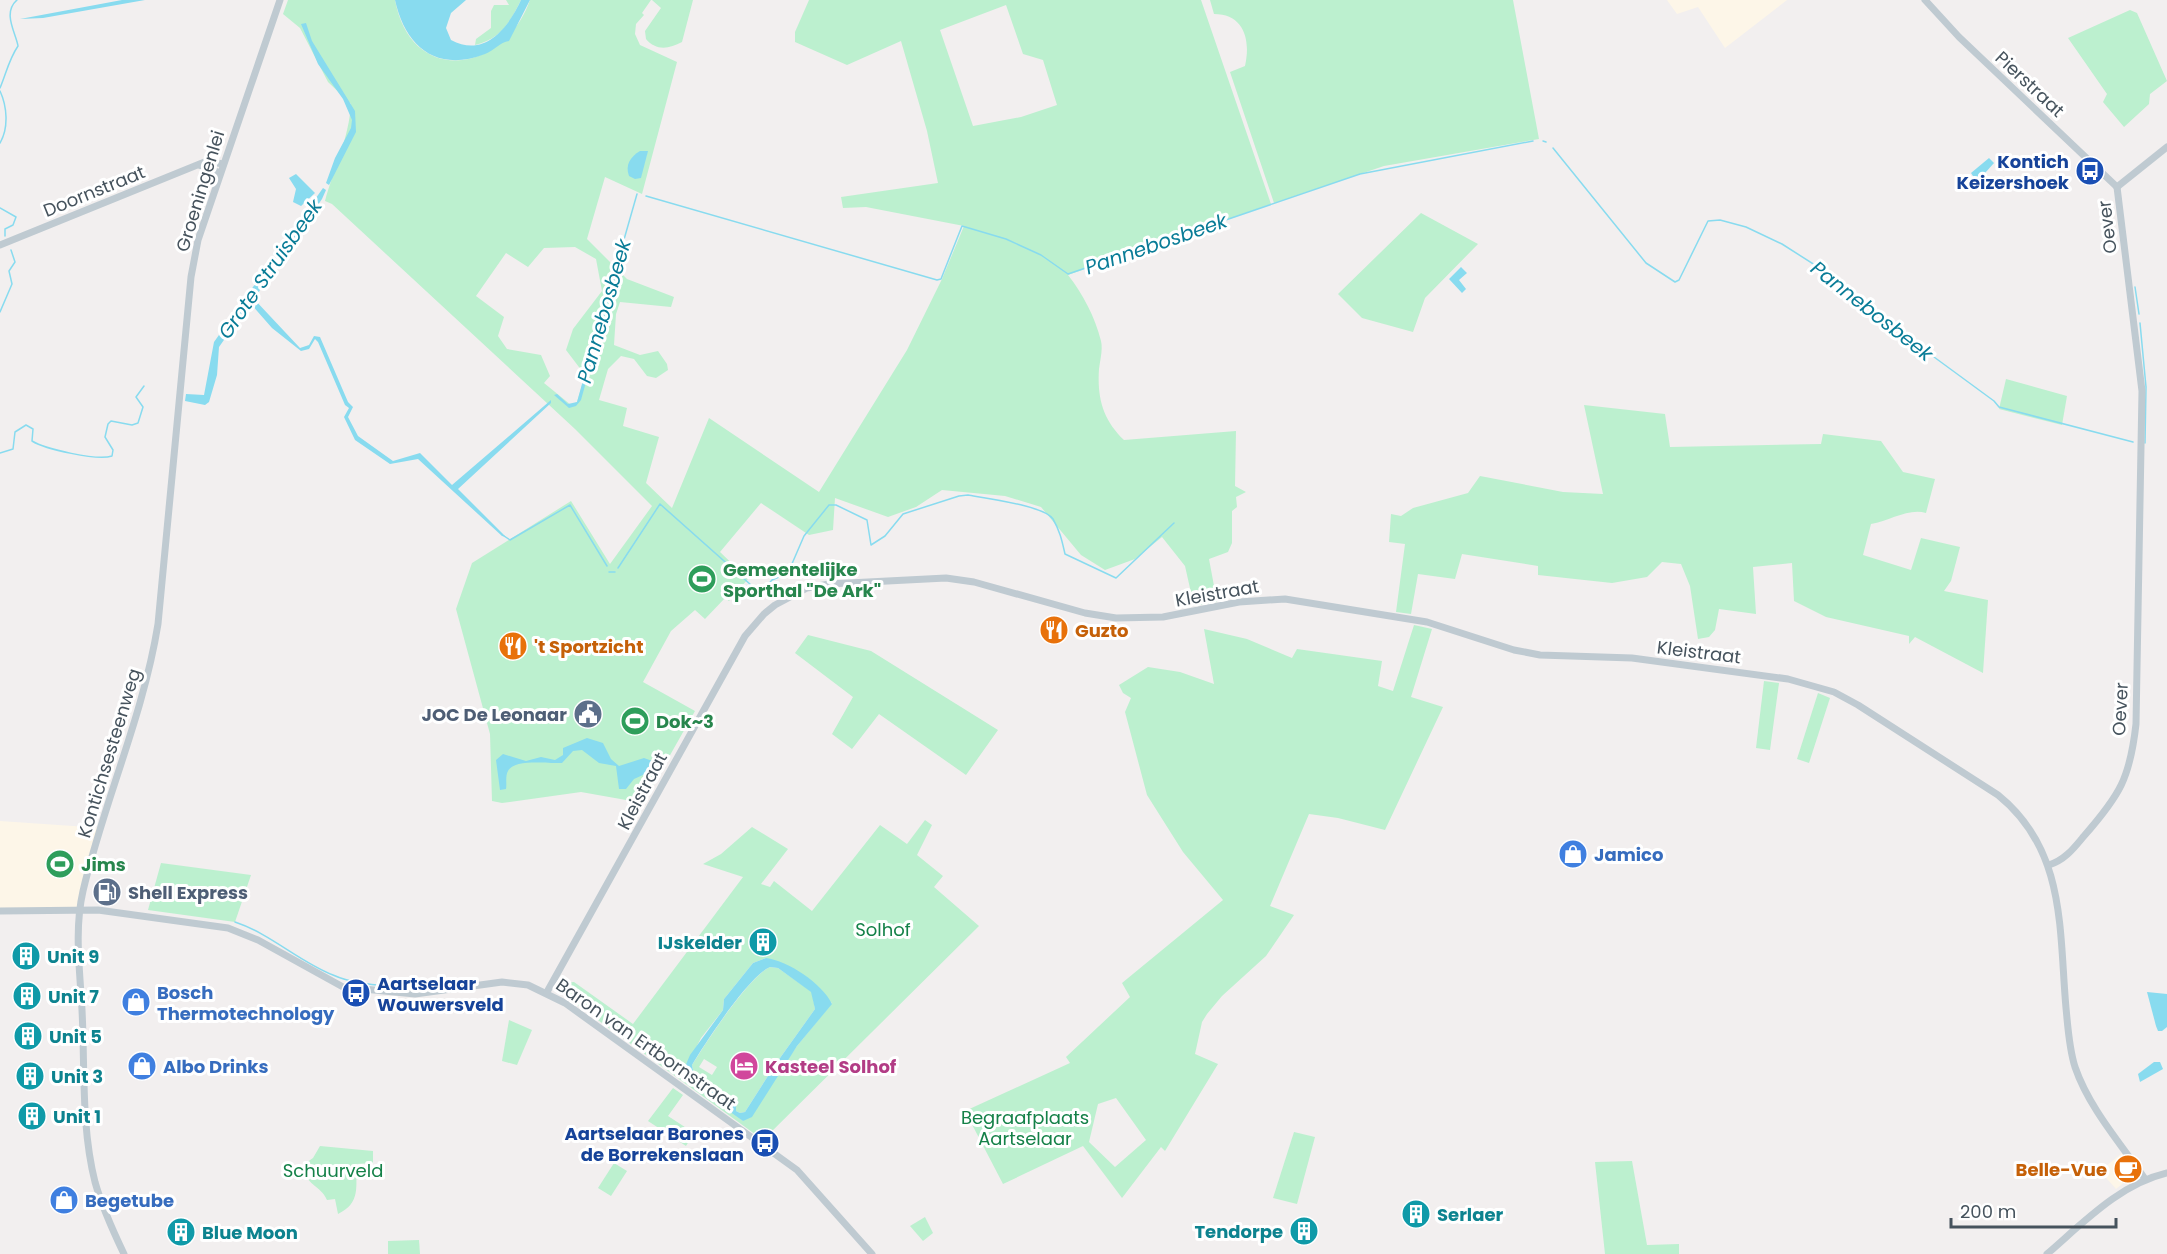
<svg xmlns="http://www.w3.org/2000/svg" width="2167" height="1254" viewBox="0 0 2167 1254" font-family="Poppins,sans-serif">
  <rect width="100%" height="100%" fill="#f2efef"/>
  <!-- commercial -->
  <g fill="#fdf6e8">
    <path d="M 1667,0 L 1787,0 L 1725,48 L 1698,7 L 1677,14 Z"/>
    <path d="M 0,821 L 102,828 L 80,909 L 0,911 Z"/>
    <path d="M 2122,1153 L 2135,1174 L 2116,1189 L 2100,1171 Z"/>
  </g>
  <!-- green -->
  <g fill="#bcf0cf" fill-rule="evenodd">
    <path d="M 288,0 L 395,0 C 411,87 504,74 530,0 L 651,0 L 642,13 L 644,15 L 636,24 L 635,34 L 640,45 L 677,62 L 642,194 L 605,177 L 587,239 L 627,279 L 674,297 L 671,307 L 620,302 L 616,314 L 614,345 L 640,355 L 658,351 L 667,364 L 668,370 L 656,378 L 647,376 L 634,359 L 621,356 L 608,369 L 599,400 L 627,408 L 623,426 L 659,437 L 646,483 L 672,508 L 709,418 L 819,492 L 907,350 L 942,279 L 964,226 L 866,207 L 843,208 L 841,197 L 938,183 L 927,131 L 901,41 L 847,65 L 795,42 L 795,32 L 809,0 L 1201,0 L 1271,204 L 1068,275 C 1083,294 1095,317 1101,341 C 1103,350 1100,360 1099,369 C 1097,398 1103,420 1124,440 L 1236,431 L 1235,486 L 1246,492 L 1236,497 L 1237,507 L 1232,511 L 1232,543 L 1228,552 L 1209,559 L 1217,602 L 1194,606 L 1185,566 L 1162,537 L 1135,559 L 1105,570 L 1081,555 L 1041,507 L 1005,496 L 942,490 L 916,507 L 888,517 L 835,498 L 833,530 L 809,535 L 761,503 L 720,552 L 748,579 L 729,601 L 725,598 L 705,619 L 695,610 L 671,631 L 643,682 L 695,711 L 643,803 L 581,792 L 502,803 L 492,801 L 490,734 L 456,609 L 472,563 L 571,501 L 610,564 L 652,506 L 575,429 L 332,204 L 325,201 C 334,168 349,138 351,104 L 328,82 L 300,28 L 283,14 ZM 1006,5 L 1023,54 L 1043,60 L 1057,105 L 1021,117 L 973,126 L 940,30 ZM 575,247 L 596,259 L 602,291 L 573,329 L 566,350 L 585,375 L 577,402 L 571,405 L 544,383 L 550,376 L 541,355 L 507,349 L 498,336 L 504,317 L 476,296 L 506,253 L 528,267 L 544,248 Z"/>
    <path d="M 506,0 L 521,0 C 510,22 501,39 475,45 L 476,39 L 491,28 L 491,11 L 494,5 L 509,5 Z"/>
    <path d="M 652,0 L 693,0 L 682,42 C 669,49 656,51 646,39 L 645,31 L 661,8 Z"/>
    <path d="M 1210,0 L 1513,0 L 1539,139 L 1384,166 L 1274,203 L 1230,72 L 1245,66 C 1251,40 1244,14 1214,14 Z"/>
    <path d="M 2130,10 L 2137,13 L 2167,81 L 2150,94 L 2149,104 L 2124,127 L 2103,102 L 2107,94 L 2068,38 Z"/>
    <path d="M 1421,213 L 1478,244 L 1425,298 L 1413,332 L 1362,318 L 1338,294 Z"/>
    <path d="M 2006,379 L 2067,396 L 2062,425 L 1999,409 Z"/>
    <path d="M 1584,405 L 1665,414 L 1670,447 L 1821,444 L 1823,434 L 1881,441 L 1903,472 L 1935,479 L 1926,513 C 1908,508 1890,521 1871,524 L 1863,555 L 1911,570 L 1921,538 L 1960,547 L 1951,581 L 1944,591 L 1988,600 L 1983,673 L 1915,637 L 1909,644 L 1909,636 L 1826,617 L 1794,601 L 1792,563 L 1753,567 L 1756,614 L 1719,609 L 1715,630 L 1709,637 L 1698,639 L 1690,586 L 1681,564 L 1662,562 L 1647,577 L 1612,583 L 1538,575 L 1538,566 L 1462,554 L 1455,579 L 1418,574 L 1411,614 L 1396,612 L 1405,544 L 1389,542 L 1391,514 L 1401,516 L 1413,508 L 1468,493 L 1480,476 L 1563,492 L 1603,494 Z"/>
    <path d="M 1414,625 L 1432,629 L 1411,697 L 1443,707 L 1385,830 L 1338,818 L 1309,814 L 1270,906 L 1294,915 L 1266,956 L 1222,996 L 1207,1014 L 1202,1022 L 1195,1054 L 1218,1064 L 1165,1151 L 1161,1147 L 1122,1198 L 1083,1146 L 1003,1184 L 965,1111 L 1070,1063 L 1066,1057 L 1130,997 L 1122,983 L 1223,900 L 1183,852 L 1147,795 L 1125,712 L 1131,698 L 1123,693 L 1119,685 L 1148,667 L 1180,672 L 1214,684 L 1204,629 L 1247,639 L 1292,658 L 1297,649 L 1382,661 L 1378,686 L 1393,691 ZM 1116,1098 L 1146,1140 L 1115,1167 L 1089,1142 L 1098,1104 Z"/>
    <path d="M 808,635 L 871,651 L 998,730 L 966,775 L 879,714 L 852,749 L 832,734 L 853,697 L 795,653 Z"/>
    <path d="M 1764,681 L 1779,683 L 1770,750 L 1756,748 Z"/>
    <path d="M 1818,693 L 1830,698 L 1809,763 L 1797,759 Z"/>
    <path d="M 925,820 L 932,825 L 917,855 L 943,876 L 934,887 L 979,926 L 763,1140 L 558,991 L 562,983 L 574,982 L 633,1024 L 743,877 L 703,864 L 721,854 L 752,827 L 788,849 L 761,884 L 770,887 L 774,881 L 812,911 L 880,825 L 907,844 ZM 766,958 L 832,1003 L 797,1046 L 743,1121 L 685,1069 L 701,1038 L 723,1010 L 724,999 L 753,963 Z"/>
    <path d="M 161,863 L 251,875 L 235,922 L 148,910 Z"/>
    <path d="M 770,967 L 778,968 L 812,992 L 815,1009 L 775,1065 L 745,1112 L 740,1113 L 736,1111 L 735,1106 L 709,1090 L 708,1086 L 694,1076 L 692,1065 C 706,1043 748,977 770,967 ZM 704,1059 L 717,1067 L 712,1075 L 699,1067 Z"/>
    <path d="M 509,1020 L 532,1030 L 517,1065 L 502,1061 Z"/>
    <path d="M 673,1088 L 683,1095 L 668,1116 L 694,1133 L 686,1146 L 648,1121 Z"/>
    <path d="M 1294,1132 L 1315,1137 L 1297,1204 L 1273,1198 Z"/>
    <path d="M 320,1146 L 373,1151 L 373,1163 L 356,1164 C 356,1186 361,1203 338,1214 L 335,1199 L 327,1200 C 320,1184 306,1187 303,1165 L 313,1158 Z"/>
    <path d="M 1632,1161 L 1647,1245 L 1679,1244 L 1679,1254 L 1605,1254 L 1595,1162 Z"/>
    <path d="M 614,1163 L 627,1171 L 611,1196 L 598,1188 Z"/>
    <path d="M 925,1217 L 933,1233 L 923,1241 L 910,1226 Z"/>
    <path d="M 419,1240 L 420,1254 L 388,1254 L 388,1241 Z"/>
  </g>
  <!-- water -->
  <g fill="#88dbef" fill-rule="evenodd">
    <path d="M 122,0 L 145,0 L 43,18 L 20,19 Z"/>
    <path d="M 395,0 L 466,0 L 451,13 L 446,28 L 451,40 C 485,58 508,28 521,0 L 530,0 L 509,41 C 500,42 494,51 485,54 C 436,73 405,46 395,0 Z"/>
    <path d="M 306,23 L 312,41 L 355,111 L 356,132 L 329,185 L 326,183 L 335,158 L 351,128 L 352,120 L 343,99 L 318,64 L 301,24 Z"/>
    <path d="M 640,151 L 648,151 L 641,178 L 635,179 L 629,176 C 625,165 630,157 640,151 Z"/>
    <path d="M 1989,158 L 1994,163 L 1977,182 L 1971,173 Z"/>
    <path d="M 296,174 L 315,193 L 301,206 L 293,202 L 296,189 L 289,178 Z"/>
    <path d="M 323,188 L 326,190 L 322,199 L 254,299 L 300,348 L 309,345 L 314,336 L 320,337 L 348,402 L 353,407 L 348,417 L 358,436 L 393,461 L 420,453 L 452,485 L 551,400 L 551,403 L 458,489 L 506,537 L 502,536 L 418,459 L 390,464 L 355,440 L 344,417 L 349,408 L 345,405 L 318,342 L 315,339 L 309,349 L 301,351 L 272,328 L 250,303 L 219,347 L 217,375 L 209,402 L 205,405 L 185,401 L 186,394 L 204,395 L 214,342 Z"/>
    <path d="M 1461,267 L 1467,273 L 1459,280 L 1466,289 L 1462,293 L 1449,279 Z"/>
    <path d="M 617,271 L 581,400 L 576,406 L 569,408 L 554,395 L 557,394 L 568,404 L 577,402 L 613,272 Z"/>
    <path d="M 587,738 L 603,743 L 611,759 L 619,766 L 644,758 L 655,762 L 654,770 L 634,779 L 626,789 L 619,789 L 616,766 L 599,763 L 582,750 L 573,751 L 562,763 C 551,764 514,758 508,771 C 505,776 507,784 506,789 L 500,790 L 496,760 L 503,754 L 526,761 L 541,757 L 555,760 L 563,755 L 563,748 Z"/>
    <path d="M 766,958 C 788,961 822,983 832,1004 L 797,1046 L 752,1117 L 743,1121 L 684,1079 L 684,1069 L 690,1055 L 723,1010 L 724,999 L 753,963 ZM 770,967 L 778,968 L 811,992 L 815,1009 L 775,1065 L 745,1112 L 740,1113 L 736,1111 L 736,1106 L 712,1089 L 709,1090 L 709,1086 L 694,1076 L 692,1065 C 705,1043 749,976 770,967 Z"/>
    <path d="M 2147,992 L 2167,994 L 2167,1027 L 2162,1031 L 2158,1031 L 2156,1026 Z"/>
    <path d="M 2154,1062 L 2160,1062 L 2163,1069 L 2140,1082 L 2138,1074 Z"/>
  </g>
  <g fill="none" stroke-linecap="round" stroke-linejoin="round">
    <!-- stream -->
    <g stroke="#88dbef" stroke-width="1.5">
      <path d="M 0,88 C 6,74 9,59 18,46 C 16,33 2,13 17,0"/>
      <path d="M 0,91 C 7,106 9,128 0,143"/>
      <path d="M 1543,141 L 1546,142"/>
      <path d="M 1553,148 L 1646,263 L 1675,282 L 1679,280 L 1708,221 L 1720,220 L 1746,227 L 1782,244 L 1840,281 L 1889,324 L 1994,401 L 1999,407 L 2133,442"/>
      <path d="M 646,196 L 937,280 L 941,279 L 962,226 L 1006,239 L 1041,255 L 1068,274 L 1360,174 L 1533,141"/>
      <path d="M 0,208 L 16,217 L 13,225 L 5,229 L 5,236"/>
      <path d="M 615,271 L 637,194"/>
      <path d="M 2135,287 L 2139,314"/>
      <path d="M 0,312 L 12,284 L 9,271 L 15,262 L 11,250"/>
      <path d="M 2140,323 L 2146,387 L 2145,443"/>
      <path d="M 0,453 L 13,449 L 15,432 L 26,425 L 33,429 L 32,441 C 45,449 97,461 112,456 L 113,450 L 105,437 L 108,424 L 111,421 L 132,425 L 138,423 L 143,407 L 136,397 L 144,386"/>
      <path d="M 504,536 L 510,540 L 570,505 L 607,566"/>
      <path d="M 618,568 L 660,504 L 760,593"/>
      <path d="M 609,572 L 615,572"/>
      <path d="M 763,590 L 772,580 L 788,573 L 804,536 L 829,505 L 836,505 L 867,520 L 871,545 L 885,536 L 903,514 L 959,496 L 968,495 C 985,498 1045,506 1053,519 C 1060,531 1062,541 1065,554 L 1116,578 L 1174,523"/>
      <path d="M 235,922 C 271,934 298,961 333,975 C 355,985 382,985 406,988"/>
    </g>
    <!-- tertiary -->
    <g stroke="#bfcad1" stroke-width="7">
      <path d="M 1925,0 L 1959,37 L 2117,187"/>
      <path d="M 199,165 L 220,173"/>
      <path d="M 2117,187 L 2167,147"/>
      <path d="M 0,245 L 207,161 L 223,164"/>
      <path d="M 2049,865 C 2065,860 2074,848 2084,836 C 2120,795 2130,778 2136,724 L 2142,391 L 2117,187"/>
      <path d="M 0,911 L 98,910 L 228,928 L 258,940 L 343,987 L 415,994 L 502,982 L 528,985 L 565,1003 L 797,1170 L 872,1254"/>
      <path d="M 547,992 L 745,636 L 764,614 L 775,605 L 807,588 L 829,584 L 946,578 L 974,582 L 1085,613 L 1116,618 L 1163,617 L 1239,602 L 1285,599 L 1427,622 L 1514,650 L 1540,655 L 1632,658 L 1788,679 L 1834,692 L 1858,705 L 1998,795 C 2066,850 2059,929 2066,1008 C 2068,1028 2069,1048 2075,1067 C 2089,1108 2121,1144 2145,1179"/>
      <path d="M 124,1254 C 113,1231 102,1207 95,1182 C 81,1127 85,1067 82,1010 C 80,971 74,930 83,891 C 104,801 143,717 158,624 L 191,277 L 198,240 L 280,0"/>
      <path d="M 2047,1254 C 2083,1223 2120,1184 2167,1173"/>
    </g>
  </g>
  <!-- icons -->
  <defs>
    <g id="bus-disc" transform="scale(1.5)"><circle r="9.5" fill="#1a4fb4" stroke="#fff"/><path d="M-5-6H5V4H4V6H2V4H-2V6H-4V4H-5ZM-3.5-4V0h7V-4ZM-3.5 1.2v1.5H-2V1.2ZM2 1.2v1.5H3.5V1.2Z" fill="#fff"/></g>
    <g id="stadium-disc" transform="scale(1.5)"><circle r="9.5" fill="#2e9e5b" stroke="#fff"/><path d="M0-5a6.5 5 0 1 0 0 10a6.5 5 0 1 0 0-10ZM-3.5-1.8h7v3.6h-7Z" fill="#fff"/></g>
    <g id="restaurant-disc" transform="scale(1.5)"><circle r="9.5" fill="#e8710a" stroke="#fff"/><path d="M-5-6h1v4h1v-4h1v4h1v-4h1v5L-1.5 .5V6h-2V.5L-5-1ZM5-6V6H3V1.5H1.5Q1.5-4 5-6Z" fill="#fff"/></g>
    <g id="civic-disc" transform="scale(1.5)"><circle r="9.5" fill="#5c6f8a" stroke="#fff"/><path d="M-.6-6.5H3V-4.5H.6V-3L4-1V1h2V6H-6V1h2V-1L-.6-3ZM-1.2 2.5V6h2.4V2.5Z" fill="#fff"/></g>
    <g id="shop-disc" transform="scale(1.5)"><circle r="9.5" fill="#3f7fe0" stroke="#fff"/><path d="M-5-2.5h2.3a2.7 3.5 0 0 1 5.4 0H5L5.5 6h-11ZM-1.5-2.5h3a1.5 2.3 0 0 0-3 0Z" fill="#fff"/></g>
    <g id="fuel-disc" transform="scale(1.5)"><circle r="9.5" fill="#5c6f8a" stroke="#fff"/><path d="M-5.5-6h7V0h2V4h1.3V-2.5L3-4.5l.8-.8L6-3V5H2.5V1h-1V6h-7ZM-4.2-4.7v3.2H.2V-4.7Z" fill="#fff"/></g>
    <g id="building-disc" transform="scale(1.5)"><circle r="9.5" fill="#0f9aa8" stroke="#fff"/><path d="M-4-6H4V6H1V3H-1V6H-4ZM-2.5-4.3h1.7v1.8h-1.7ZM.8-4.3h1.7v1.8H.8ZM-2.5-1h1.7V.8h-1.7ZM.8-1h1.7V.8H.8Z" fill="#fff"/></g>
    <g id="hotel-disc" transform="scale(1.5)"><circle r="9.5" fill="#d1479c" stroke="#fff"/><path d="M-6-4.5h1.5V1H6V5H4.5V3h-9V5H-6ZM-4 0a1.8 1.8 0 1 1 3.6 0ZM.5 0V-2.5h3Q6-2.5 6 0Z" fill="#fff"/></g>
    <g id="cafe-disc" transform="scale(1.5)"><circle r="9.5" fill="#e8710a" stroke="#fff"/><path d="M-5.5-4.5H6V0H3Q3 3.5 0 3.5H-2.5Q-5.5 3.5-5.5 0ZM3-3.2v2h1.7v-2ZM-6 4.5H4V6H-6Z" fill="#fff"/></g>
  </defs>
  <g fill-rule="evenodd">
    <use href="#bus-disc" x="2090" y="171"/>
    <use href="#stadium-disc" x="702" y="579"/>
    <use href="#restaurant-disc" x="1054" y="630"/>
    <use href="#restaurant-disc" x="513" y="646"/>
    <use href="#civic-disc" x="588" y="714"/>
    <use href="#stadium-disc" x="635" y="721"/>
    <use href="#shop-disc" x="1573" y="854"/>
    <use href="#stadium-disc" x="60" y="864"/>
    <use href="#fuel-disc" x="107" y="892"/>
    <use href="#building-disc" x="763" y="942"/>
    <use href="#building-disc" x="26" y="956"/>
    <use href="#bus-disc" x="356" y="993"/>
    <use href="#building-disc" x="27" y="996"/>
    <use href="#shop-disc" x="136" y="1002"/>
    <use href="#building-disc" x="28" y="1036"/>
    <use href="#shop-disc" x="142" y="1066"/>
    <use href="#hotel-disc" x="744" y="1066"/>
    <use href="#building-disc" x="30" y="1076"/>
    <use href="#building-disc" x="32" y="1116"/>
    <use href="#bus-disc" x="765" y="1143"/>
    <use href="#cafe-disc" x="2128" y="1169"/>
    <use href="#shop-disc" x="64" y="1200"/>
    <use href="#building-disc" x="1416" y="1214"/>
    <use href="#building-disc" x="1304" y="1231"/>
    <use href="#building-disc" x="181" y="1232"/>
  </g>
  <g text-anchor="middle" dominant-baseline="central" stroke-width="6" stroke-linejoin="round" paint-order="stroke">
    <!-- street labels -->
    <g font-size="18" fill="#46535d" stroke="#fff">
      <text transform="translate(2030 84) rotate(43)">Pierstraat</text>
      <text transform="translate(94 191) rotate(-22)">Doornstraat</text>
      <text transform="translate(200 191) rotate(-73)">Groeningenlei</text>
      <text transform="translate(2107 227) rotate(-97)">Oever</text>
      <text transform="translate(1217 593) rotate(-10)">Kleistraat</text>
      <text transform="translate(1699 652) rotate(7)">Kleistraat</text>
      <text transform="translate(2120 709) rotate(-87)">Oever</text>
      <text transform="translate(109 753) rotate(-73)">Kontichsesteenweg</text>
      <text transform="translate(642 791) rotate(-62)">Kleistraat</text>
      <text transform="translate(646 1044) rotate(35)">Baron van Ertbornstraat</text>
    </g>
    <!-- transit labels -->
    <g font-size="18" font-weight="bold" fill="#164399" stroke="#fff" text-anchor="end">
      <text x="2069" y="161">Kontich<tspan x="2069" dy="21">Keizershoek</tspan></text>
      <text x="377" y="983" text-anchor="start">Aartselaar<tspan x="377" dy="21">Wouwersveld</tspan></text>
      <text x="744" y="1133">Aartselaar Barones<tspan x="744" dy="21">de Borrekenslaan</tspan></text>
    </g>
    <!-- leisure labels -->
    <g font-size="18" font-weight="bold" fill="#27864d" stroke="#fff" text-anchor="start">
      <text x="723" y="569">Gemeentelijke<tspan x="723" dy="21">Sporthal "De Ark"</tspan></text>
      <text x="656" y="721">Dok~3</text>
      <text x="81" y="864">Jims</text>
    </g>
    <!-- food labels -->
    <g font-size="18" font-weight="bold" fill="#c56008" stroke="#fff" text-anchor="start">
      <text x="1075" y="630">Guzto</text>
      <text x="534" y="646">'t Sportzicht</text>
      <text x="2107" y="1169" text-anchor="end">Belle-Vue</text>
    </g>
    <!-- service labels -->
    <g font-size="18" font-weight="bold" fill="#4e5e75" stroke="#fff" text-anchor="end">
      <text x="567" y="714">JOC De Leonaar</text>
      <text x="128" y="892" text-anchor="start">Shell Express</text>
    </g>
    <!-- shop labels -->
    <g font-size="18" font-weight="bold" fill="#366cbe" stroke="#fff" text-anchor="start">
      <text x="1594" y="854">Jamico</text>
      <text x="157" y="992">Bosch<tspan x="157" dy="21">Thermotechnology</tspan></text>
      <text x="163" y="1066">Albo Drinks</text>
      <text x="85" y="1200">Begetube</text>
    </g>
    <!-- park labels -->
    <g font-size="18" fill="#148148" stroke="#fff">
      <text x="883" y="929">Solhof</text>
      <text x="1025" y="1117">Begraafplaats<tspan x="1025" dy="21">Aartselaar</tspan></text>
      <text x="333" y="1170">Schuurveld</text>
    </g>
    <!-- culture labels -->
    <g font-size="18" font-weight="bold" fill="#0d838f" stroke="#fff" text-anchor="start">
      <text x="742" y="942" text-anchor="end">IJskelder</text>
      <text x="47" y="956">Unit 9</text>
      <text x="48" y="996">Unit 7</text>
      <text x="49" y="1036">Unit 5</text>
      <text x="51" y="1076">Unit 3</text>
      <text x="53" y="1116">Unit 1</text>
      <text x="1437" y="1214">Serlaer</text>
      <text x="1283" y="1231" text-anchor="end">Tendorpe</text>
      <text x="202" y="1232">Blue Moon</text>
    </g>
    <!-- hotel labels -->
    <g font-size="18" font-weight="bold" fill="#b23c85" stroke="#fff" text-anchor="start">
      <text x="765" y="1066">Kasteel Solhof</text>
    </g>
    <!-- water labels -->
    <g font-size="20" font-style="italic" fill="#097c97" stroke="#fff">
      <text transform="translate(1156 244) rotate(-19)">Pannebosbeek</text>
      <text transform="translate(270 269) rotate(-55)">Grote Struisbeek</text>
      <text transform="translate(604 311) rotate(-74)">Pannebosbeek</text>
      <text transform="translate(1872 311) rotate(38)">Pannebosbeek</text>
    </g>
  </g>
  <!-- scale -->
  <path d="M1951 1218v9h165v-9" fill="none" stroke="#46535d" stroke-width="3"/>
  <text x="1960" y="1218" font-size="18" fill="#46535d" stroke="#ffffff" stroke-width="4.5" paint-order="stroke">200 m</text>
</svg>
